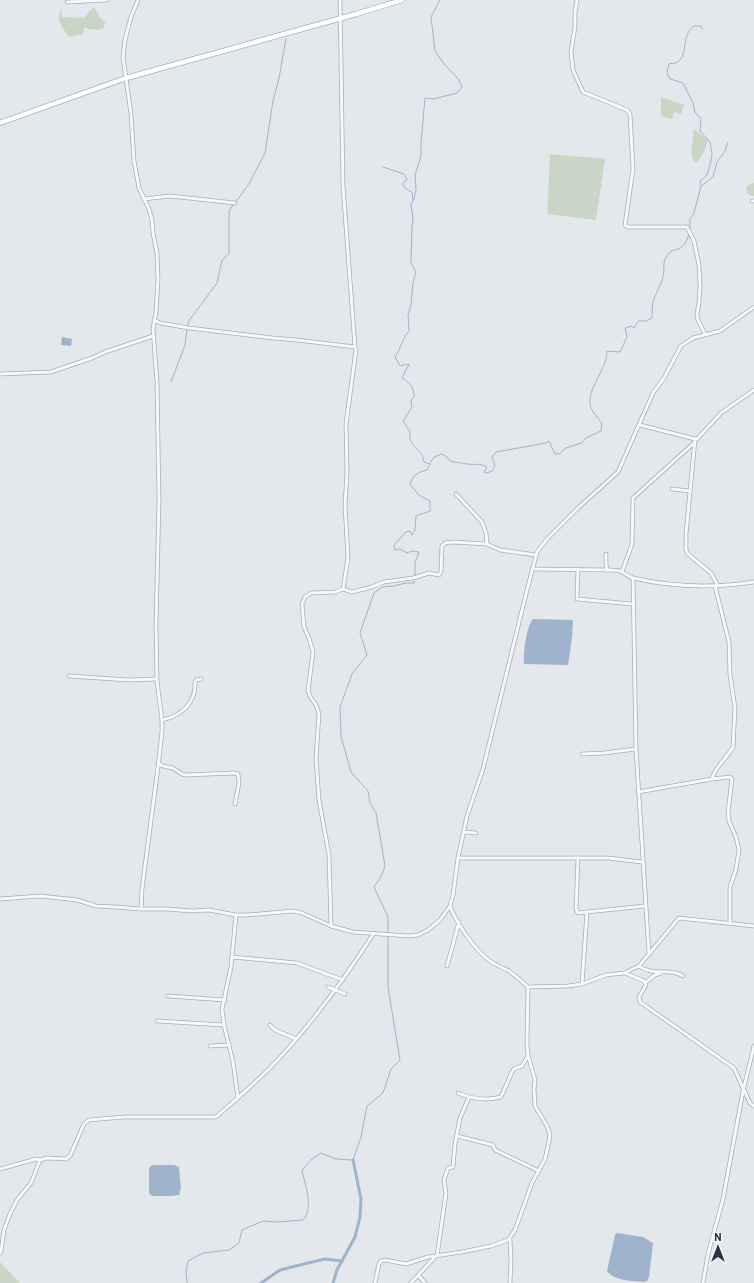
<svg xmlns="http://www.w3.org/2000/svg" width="754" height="1283" viewBox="0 0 754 1283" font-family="Barlow,sans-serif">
  <rect width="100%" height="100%" fill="#e4e7ec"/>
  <!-- green -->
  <g fill="#c9d6c5">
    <path d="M 94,7 L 101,19 L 105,21 L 104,28 L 99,30 L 84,28 L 83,34 L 69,37 C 62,26 56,22 61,9 L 62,17 L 84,18 Z"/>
    <path d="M 661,97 L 684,105 L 681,114 L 674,112 L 672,119 L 661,116 Z"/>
    <path d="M 694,129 L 708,140 L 704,152 L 697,162 L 694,161 L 691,154 Z"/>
    <path d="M 550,154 L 605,159 L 596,220 L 547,214 Z"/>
    <path d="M 754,183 L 754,196 L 751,196 L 747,193 L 746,189 L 748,185 Z"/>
    <path d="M 0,1262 L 20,1283 L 0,1283 Z"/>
  </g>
  <!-- water -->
  <g fill="#9fb4cc">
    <path d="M 62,337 L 72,339 L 71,346 L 61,345 Z"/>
    <path d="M 533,619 L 573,620 L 572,638 L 568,665 L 524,664 C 523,654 526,627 533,619 Z"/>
    <path d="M 152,1165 L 174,1165 L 179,1167 L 181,1188 L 179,1195 L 172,1196 L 152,1196 L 149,1193 L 149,1168 Z"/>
    <path d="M 617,1233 L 643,1237 L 653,1243 L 649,1277 L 647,1281 L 644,1282 C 633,1281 614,1281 607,1271 L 615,1235 Z"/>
  </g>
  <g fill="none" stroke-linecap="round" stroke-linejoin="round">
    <!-- stream -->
    <g stroke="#9fb4cc" stroke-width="1">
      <path d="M 383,167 L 404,174 L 407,180 L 403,183 C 403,188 408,190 412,192 L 413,200"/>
      <path d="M 701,186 L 700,181 L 707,175 L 711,161 L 712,154 L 710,142 L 700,131 L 701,119 L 695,112 L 693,103 L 683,83 L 670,79 L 667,73 L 669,64 C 671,63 673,64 675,63 C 690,58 680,35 694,26 L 701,26 L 702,29"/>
      <path d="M 236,202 L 250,182 L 265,153 L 273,101 L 279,78 L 286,39"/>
      <path d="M 690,231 L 690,219 L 694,213 L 701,186 L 713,177 L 717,162 L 725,151 L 728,142"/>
      <path d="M 188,326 L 188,322 L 217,283 L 222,260 L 229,254 L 229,211 L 234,204"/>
      <path d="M 171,382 L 185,345 L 187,329"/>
      <path d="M 430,463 L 434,457 L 442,454 L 447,457 L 450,461 C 455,462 461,463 467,464 C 474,465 480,463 487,467 L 484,472 L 487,473 L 492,471 L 495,466 L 492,457 L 496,452 L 546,443 L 549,441 L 555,454 L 559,454 L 566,448 L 582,443 L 586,438 L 601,431 L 602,424 C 599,419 593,413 591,408 C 585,389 607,371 607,351 L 620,352 L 627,337 L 625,328 L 631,326 L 634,328 L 638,321 L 646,321 L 652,318 C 652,313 652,307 653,302 C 655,294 661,286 663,277 C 665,269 662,262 667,256 C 674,244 682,257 689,234"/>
      <path d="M 415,576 L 415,563 L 419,552 L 411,551 L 407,553 L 400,549 L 395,550 L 394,545 L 406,532 L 410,531 L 412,535 L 415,530 L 416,516 L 430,511 L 430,501 L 419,495 L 410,484 C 413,475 418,472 427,470 L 430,464 L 424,462 C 423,459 423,457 422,455 C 417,447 408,444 410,432 L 403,421 L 412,407 L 411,400 L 414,397 C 414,387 410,383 402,378 L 409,364 L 400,366 L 395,357 C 401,348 402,339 409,331 L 408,315 L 411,305 L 413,282 L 416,272 L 411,263 L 412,227 L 413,218 L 411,204 L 414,199 L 416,190 L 415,175 L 421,156 L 421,143 L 425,98 L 433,99 L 457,93 L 462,87 L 459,80 L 444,64 L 435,51 L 431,17 L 440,0"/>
      <path d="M 187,1283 L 186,1271 L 188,1261 L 203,1253 L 229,1250 L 239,1243 L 242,1230 L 263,1221 L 277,1222 L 303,1220 C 314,1207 305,1185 302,1170 L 312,1159 L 321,1153 L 336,1159 L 353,1160 L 361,1137 L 367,1106 L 383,1093 L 391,1069 L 400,1060 L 388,987 L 388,917 L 374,887 L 382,875 L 385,866 L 376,813 L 370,803 L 368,791 L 351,772 L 341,736 L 340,707 L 352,674 L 367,655 L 360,633 L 374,593 L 382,587 L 394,586 L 406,583 L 414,583 L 414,579"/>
    </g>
    <!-- canal -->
    <g stroke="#9fb4cc" stroke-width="3">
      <path d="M 261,1283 L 280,1270 L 304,1264 L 325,1259 L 342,1261"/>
      <path d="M 333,1283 L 337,1270 L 355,1237 L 360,1217 L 361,1199 L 353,1160"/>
    </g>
    <!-- street casing -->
    <g stroke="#a9aeb7" stroke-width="4.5">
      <g id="street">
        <path d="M 138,0 L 131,17 L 125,40 L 123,57 L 131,114 L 134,161 L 139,188 L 149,209 L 152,220 L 153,233 L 157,253 L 158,280 L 156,312 L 153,329 L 157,382 L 159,500 L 156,625 L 157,681 L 162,720 L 162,732 L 158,767 L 142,889 L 141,909"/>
        <path d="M 340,0 L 343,186 L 355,347"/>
        <path d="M 577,0 L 575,12 L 575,27 L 571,52 L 573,70 L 583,92 L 627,110 L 630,114 L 633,169 L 625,225 L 628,227 L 687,227 L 694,241 L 699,265 L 700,286 L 699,303 L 697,314 L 698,320 L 705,334"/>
        <path d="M 67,2 L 107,0"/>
        <path d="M 144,199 L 170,196 L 235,203"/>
        <path d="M 752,201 L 754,201"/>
        <path d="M 154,320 L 160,323 L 189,328 L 273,338 L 297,340 L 355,347 L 356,350 L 346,424 L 347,472 L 345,505 L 348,558 L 343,589"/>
        <path d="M 0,374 L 51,372 L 92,358 L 105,352 L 153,336"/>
        <path d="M 640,425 L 695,439 L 686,534 L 686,550 L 688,554 L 711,573 L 718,586"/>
        <path d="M 695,438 L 697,439 L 721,413 L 754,390"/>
        <path d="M 672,489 L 690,491"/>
        <path d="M 456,494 L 482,522 L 486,533 L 487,544"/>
        <path d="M 606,554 L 606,564 L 607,570"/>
        <path d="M 532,569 L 610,570 C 614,570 619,570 622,572 C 626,574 629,577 633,578 C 672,587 714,588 754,582"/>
        <path d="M 578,569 L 577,599 L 632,604"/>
        <path d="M 622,572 L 632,544 L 633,498 L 695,442"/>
        <path d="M 633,578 L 636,749 L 649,954"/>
        <path d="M 715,586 L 729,642 L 730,675 L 735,708 L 733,747 C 728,757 713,769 712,779 L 730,777 L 732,779 L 728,812 L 729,821 L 736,837 L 739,850 L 736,869 L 730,887 L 730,923"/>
        <path d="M 69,676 L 129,680 L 157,679"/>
        <path d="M 162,720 C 181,716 196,703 195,683 L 196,680 L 201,679"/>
        <path d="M 582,754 L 604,753 L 636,749"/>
        <path d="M 159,764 C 164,768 167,766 173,768 C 177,770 180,774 185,775 L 234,773 L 238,774 L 239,783 L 235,804"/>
        <path d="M 638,792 L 712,779"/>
        <path d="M 464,832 L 476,833"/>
        <path d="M 458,858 L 578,858 L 576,909 L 578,913 L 587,912"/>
        <path d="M 578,858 L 608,858 L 642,862"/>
        <path d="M 0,899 L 40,896 L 77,900 L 96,906 L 115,907 L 141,909 L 166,909 L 192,911 L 209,910 L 236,915 L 247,915 L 293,911 L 302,913 L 331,926 L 353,932 L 409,936 L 418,935 L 428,930 L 440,920 L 450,906 L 453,895 L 458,858 L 467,816 L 483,769 L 527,590 L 537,552 L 547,539 L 579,507 L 618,472 L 653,393 L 664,378 L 681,346 L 693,338 L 720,331 L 754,307"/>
        <path d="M 236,915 L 231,967 L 222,1009 L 224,1025 L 233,1062 L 238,1098"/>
        <path d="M 331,926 L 329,855 L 319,800 L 316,759 L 319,714 L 316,705 L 311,698 L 308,691 L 313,652 L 309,638 L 304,627 L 302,604 L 305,597 L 311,593 L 335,592 L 343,589 L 352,592 L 372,587 L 384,582 L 413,578 L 429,573 L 439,575 L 441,572 L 442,546 L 445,543 L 452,542 L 487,544 L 500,550 L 536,555"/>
        <path d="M 232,957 L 297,963 L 343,980"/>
        <path d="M 447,966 L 459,922"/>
        <path d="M 639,966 C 654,977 669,967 683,976"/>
        <path d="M 625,973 L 644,981 L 646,985 L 639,997 L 640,1002 L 734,1068 L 750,1103 L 754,1106"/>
        <path d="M 646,982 L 655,975 L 661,973"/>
        <path d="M 582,984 L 587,912 L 645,906"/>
        <path d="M 328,987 L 345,994"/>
        <path d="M 528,987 L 568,986 L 582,984 L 606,975 L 624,973 L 639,966 L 679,918 L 754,926"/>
        <path d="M 168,996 L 225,1000"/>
        <path d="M 157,1021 L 224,1025"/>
        <path d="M 270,1025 L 275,1030 L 296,1039"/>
        <path d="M 210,1046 L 229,1045"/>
        <path d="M 458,1093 C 472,1099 486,1101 501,1097 L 512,1072 L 514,1069 L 522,1066 L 528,1056"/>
        <path d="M 457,1136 L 493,1145 L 495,1150 L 539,1171"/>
        <path d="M 0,1169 L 36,1159 L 40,1160 L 47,1158 L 66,1159 L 70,1156 L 84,1124 L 89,1120 L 124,1117 L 216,1117 C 234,1101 253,1085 270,1068 C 310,1027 343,981 374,933"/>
        <path d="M 510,1239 L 511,1261 L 510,1283"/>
        <path d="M 0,1253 L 1,1252 L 4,1230 L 10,1214 L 17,1200 L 31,1183 L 40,1160"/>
        <path d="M 437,1256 L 446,1193 L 444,1180 L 448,1168 L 453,1167 L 455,1144 L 460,1118 L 469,1097"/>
        <path d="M 419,1276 L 425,1283"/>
        <path d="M 375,1283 L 379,1264 L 381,1261 L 385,1260 L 406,1264 L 428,1257 L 462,1252 L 491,1246 L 508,1240 L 515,1230 L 532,1183 L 545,1159 L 549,1141 L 550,1134 L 547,1126 L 535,1106 L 534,1089 L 535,1080 L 528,1055 L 527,1044 L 528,987 C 522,981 516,976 509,971 C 503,968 496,965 490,961 C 475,950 456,923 450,906"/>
        <path d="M 411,1283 L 435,1257"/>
        <path d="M 703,1283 L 708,1254 L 723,1199 L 743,1091 L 754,1046"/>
      </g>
    </g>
    <!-- secondary casing -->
    <g stroke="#a9aeb7" stroke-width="6">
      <path id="secondary" d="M 0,123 L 126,78 L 356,14 L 402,0"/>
    </g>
    <!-- street -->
    <use href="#street" stroke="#f7f8fa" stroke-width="3"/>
    <!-- secondary -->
    <use href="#secondary" stroke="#fff" stroke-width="4.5"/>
  </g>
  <!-- north arrow -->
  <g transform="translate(718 1247)" stroke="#f4f6f9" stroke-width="3" paint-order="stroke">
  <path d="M0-3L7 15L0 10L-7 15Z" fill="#2b3445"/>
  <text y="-6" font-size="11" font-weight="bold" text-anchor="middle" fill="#2b3445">N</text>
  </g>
</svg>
